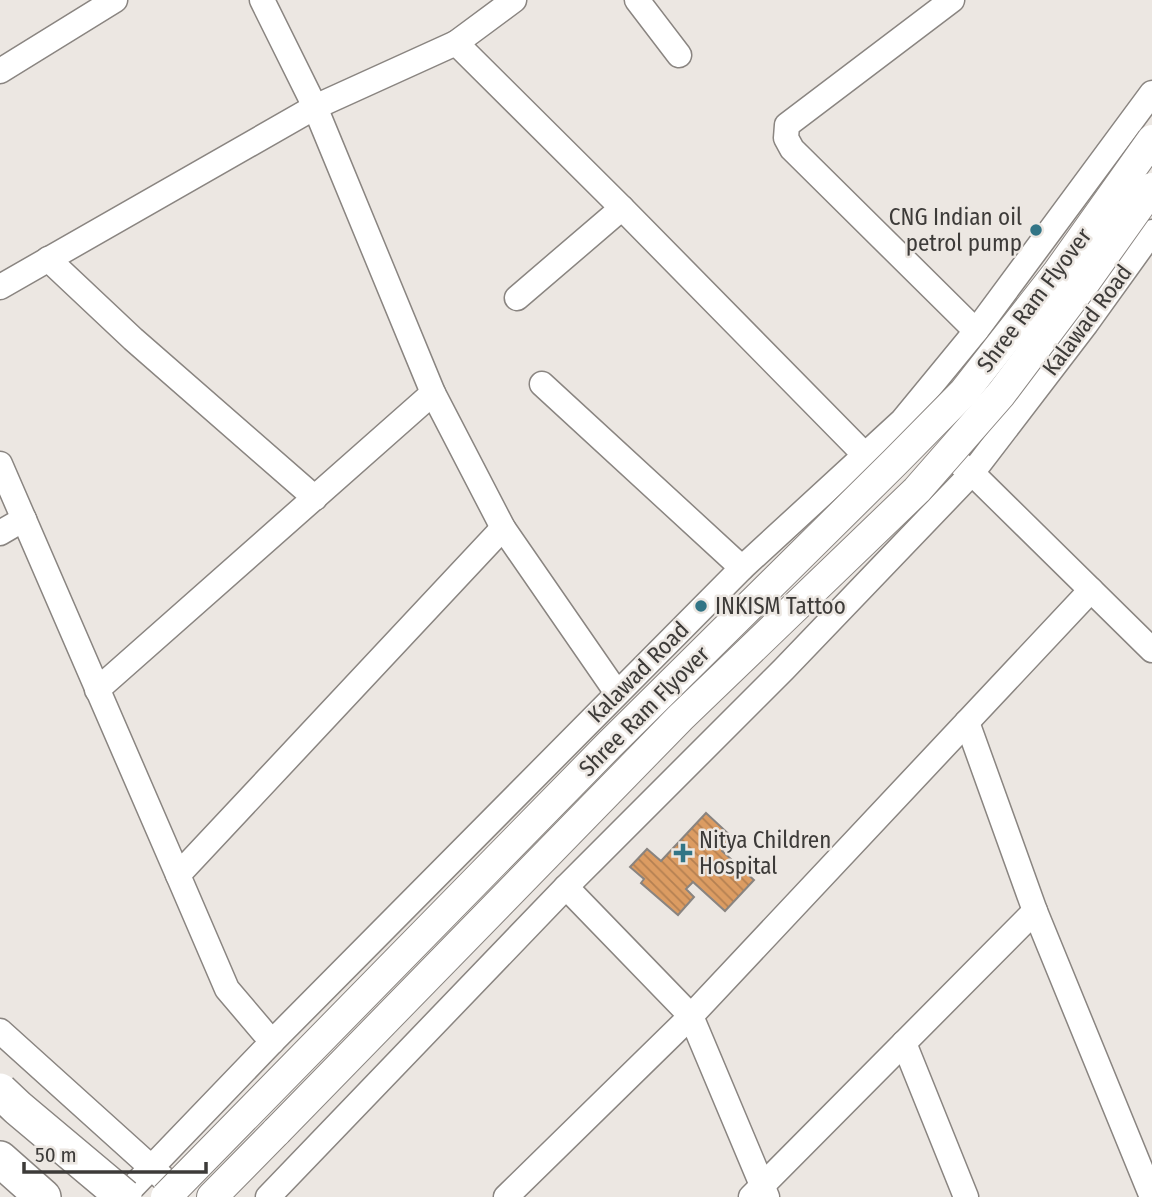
<svg xmlns="http://www.w3.org/2000/svg" width="1152" height="1197" viewBox="0 0 1152 1197" font-family="'Fira Sans Condensed',sans-serif">
  <defs>
    <pattern id="building-back-hatch" width="6" height="6" patternUnits="userSpaceOnUse" patternTransform="scale(1.75)"><rect width="6" height="6" fill="#dc9c62"/><path d="M-1 5l2 2M0 0l6 6M5-1l2 2" fill="none" stroke="#b48052"/></pattern>
  </defs>
  <rect width="100%" height="100%" fill="#ece7e2"/>
  <!-- building -->
  <path fill="url(#building-back-hatch)" stroke="#898480" stroke-width="2" d="M 706,813 L 733,838 L 722,851 L 754,880 L 725,911 L 693,882 L 686,889 L 694,897 L 678,915 L 641,883 L 644,879 L 630,867 L 647,849 L 661,861 Z"/>
  <g fill="none" stroke-linecap="round" stroke-linejoin="round">
    <!-- minor casing -->
    <g stroke="#8a8581" stroke-width="27">
      <g id="minor">
        <path d="M 262,0 L 315,107 L 433,393 L 503,528 L 617,693"/>
        <path d="M 514,0 L 456,43 L 622,208 L 864,454"/>
        <path d="M 637,0 L 679,55"/>
        <path d="M 952,0 L 787,125 L 786,138 L 792,149 L 976,331"/>
        <path d="M 0,71 L 115,0"/>
        <path d="M 48,259 L 133,339 L 315,498"/>
        <path d="M 0,287 L 315,107 L 456,43"/>
        <path d="M 517,298 L 622,208"/>
        <path d="M 542,384 L 742,568"/>
        <path d="M 959,463 L 972,473 L 1152,650"/>
        <path d="M 0,464 L 178,875 L 503,528"/>
        <path d="M 0,533 L 24,519"/>
        <path d="M 97,690 L 433,393"/>
        <path d="M 967,722 L 1035,911 L 1152,1197"/>
        <path d="M 178,875 L 227,989 L 272,1042"/>
        <path d="M 566,887 L 691,1016 L 767,1197"/>
        <path d="M 0,1031 L 163,1178"/>
        <path d="M 904,1043 L 966,1197"/>
        <path d="M 123,1197 L 272,1042 L 742,568 L 902,421 L 976,331 L 1152,93"/>
        <path d="M 268,1197 L 566,887 L 784,669 L 972,473 L 1086,324 L 1152,232"/>
        <path d="M 506,1197 L 691,1016 L 1091,590"/>
        <path d="M 751,1197 L 1035,911"/>
      </g>
    </g>
    <!-- major casing -->
    <g stroke="#8a8581" stroke-width="32">
      <path id="major" d="M 212,1197 L 277,1131"/>
    </g>
    <!-- highway casing -->
    <g stroke="#8a8581" stroke-width="38">
      <path id="highway" d="M 0,1159 L 43,1197"/>
    </g>
    <!-- minor -->
    <use href="#minor" stroke="#fff" stroke-width="24"/>
    <!-- major -->
    <use href="#major" stroke="#fff" stroke-width="30"/>
    <!-- highway -->
    <use href="#highway" stroke="#fff" stroke-width="35"/>
    <!-- major-bridge casing -->
    <g stroke="#8a8581" stroke-width="32" stroke-linecap="butt">
      <g id="major-bridge">
        <path d="M 277,1131 L 680,718 L 917,490 L 1001,394 L 1083,285 L 1152,188"/>
        <path d="M 166,1197 L 609,745 L 895,462 L 964,392 L 1058,272 L 1152,140"/>
      </g>
    </g>
    <!-- highway-bridge casing -->
    <g stroke="#8a8581" stroke-width="38" stroke-linecap="butt">
      <path id="highway-bridge" d="M 0,1091 L 18,1108 L 124,1197"/>
    </g>
    <!-- major-bridge -->
    <use href="#major-bridge" stroke="#fff" stroke-width="30"/>
    <!-- highway-bridge -->
    <use href="#highway-bridge" stroke="#fff" stroke-width="35"/>
  </g>
  <!-- markers -->
  <g fill="#327586" stroke="#ece7e2" stroke-width="2.5">
    <circle cx="1036" cy="230" r="7"/>
    <circle cx="701" cy="606" r="7"/>
    <path d="M679.5 842.5h7v7h7v7h-7v7h-7v-7h-7v-7h7z"/>
  </g>
  <g text-anchor="middle" dominant-baseline="central" stroke-width="5" stroke-linejoin="round" paint-order="stroke">
    <!-- poi labels -->
    <g font-size="23" fill="#3d3b39" stroke="#ece7e2" text-anchor="start">
      <text x="1022" y="217" text-anchor="end">CNG Indian oil<tspan x="1022" dy="26">petrol pump</tspan></text>
      <text x="715" y="606">INKISM Tattoo</text>
      <text x="699" y="840">Nitya Children<tspan x="699" dy="26">Hospital</tspan></text>
    </g>
    <!-- street labels -->
    <g font-size="23" fill="#3d3b39" stroke="#ece7e2">
      <text transform="translate(1034 300) rotate(-53)">Shree Ram Flyover</text>
      <text transform="translate(1087 320) rotate(-53)">Kalawad Road</text>
      <text transform="translate(638 672) rotate(-45)">Kalawad Road</text>
      <text transform="translate(644 711) rotate(-45)">Shree Ram Flyover</text>
    </g>
  </g>
  <!-- scale -->
  <path d="M24 1162v10h182v-10" fill="none" stroke="#3d3b39" stroke-width="3.5"/>
  <text x="35" y="1162" font-size="21" fill="#3d3b39" stroke="#ece7e2" stroke-width="5" paint-order="stroke">50 m</text>
</svg>
